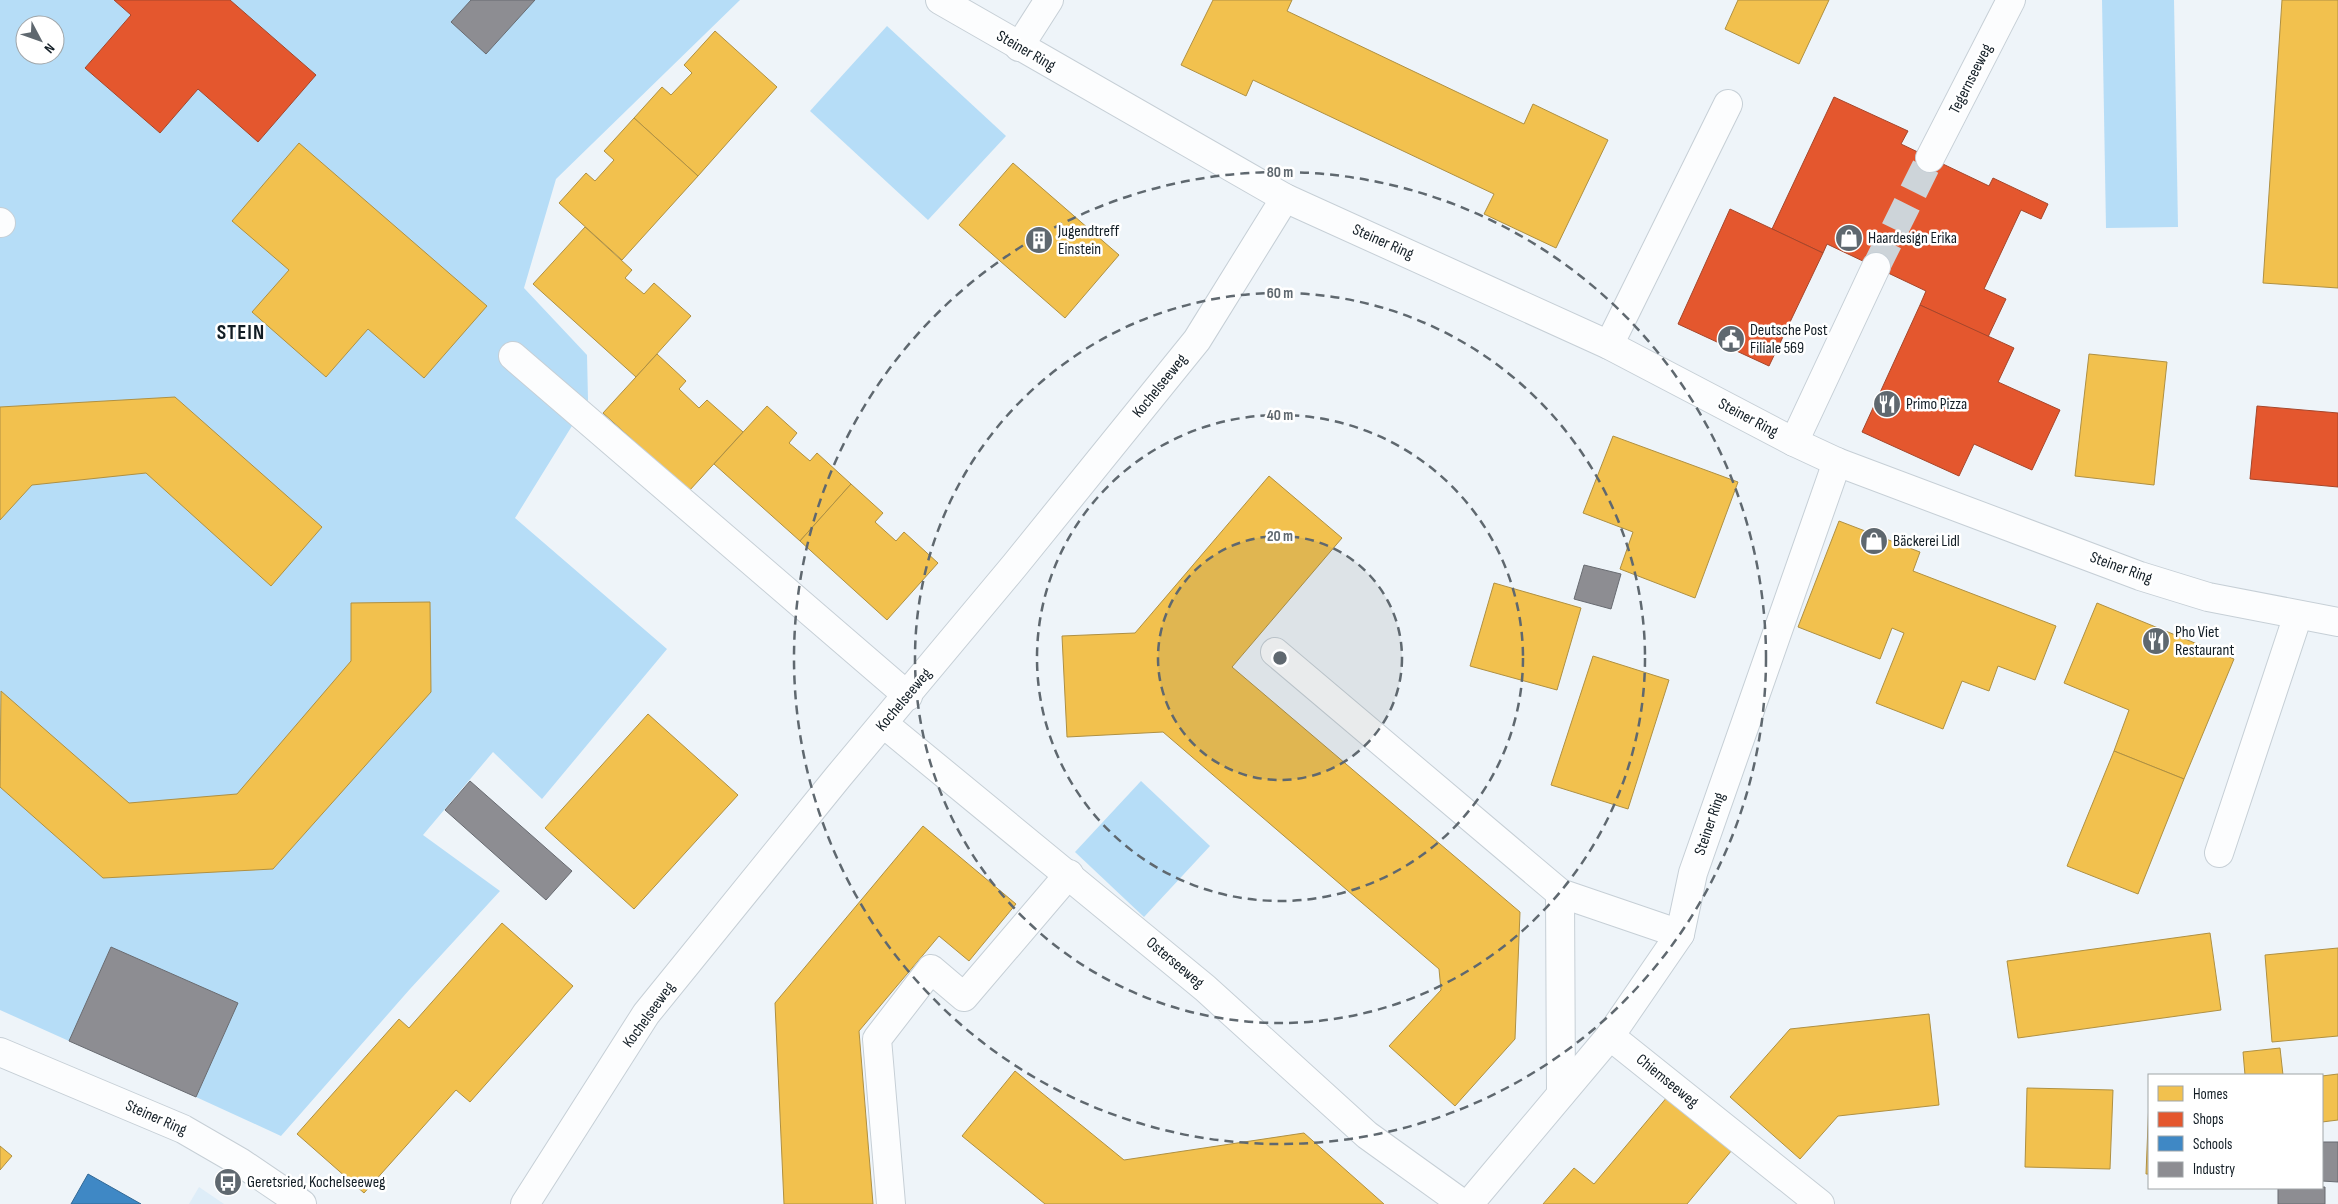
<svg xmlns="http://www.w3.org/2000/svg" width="2338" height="1204" viewBox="0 0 2338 1204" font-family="'Sofia Sans Condensed',sans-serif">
  <rect width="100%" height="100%" fill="#eef4f9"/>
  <!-- built -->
  <path fill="#deedf8" d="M 199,1187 L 224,1204 L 189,1204 Z"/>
  <!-- green -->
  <g fill="#b6ddf7" fill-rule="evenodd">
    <path d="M 0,0 L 740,0 L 556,179 L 524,288 L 587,355 L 588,400 L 515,518 L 667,649 L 542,799 L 493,752 L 423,835 L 500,891 L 410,989 L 281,1136 L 196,1097 L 238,1003 L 111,947 L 69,1041 L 0,1010 ZM 25,25 L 55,25 L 55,55 L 25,55 Z"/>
    <path d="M 2102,0 L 2174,0 L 2178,227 L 2106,228 Z"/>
    <path d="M 887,26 L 1006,136 L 928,220 L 810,111 Z"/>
    <path d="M 1141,781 L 1210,846 L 1144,917 L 1075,852 Z"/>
  </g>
  <!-- homes -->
  <g fill="#f2c14e" stroke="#af9042">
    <path d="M 1213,0 L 1292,0 L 1287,11 L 1524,124 L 1533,104 L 1608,140 L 1556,248 L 1484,214 L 1494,194 L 1253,80 L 1246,96 L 1181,65 Z"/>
    <path d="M 1738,0 L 1829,0 L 1799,64 L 1725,29 Z"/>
    <path d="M 2282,0 L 2338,0 L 2338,288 L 2263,283 Z"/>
    <path d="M 715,31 L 777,87 L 698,176 L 634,118 L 662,87 L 671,95 L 692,73 L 684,65 Z"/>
    <path d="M 634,118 L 698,176 L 622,260 L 559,203 L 586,173 L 595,181 L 614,160 L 604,151 Z"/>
    <path d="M 299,143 L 487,306 L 424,378 L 368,329 L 326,377 L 252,312 L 289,270 L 232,221 Z"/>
    <path d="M 1013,163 L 1119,255 L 1065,318 L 959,225 Z"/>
    <path d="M 585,227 L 632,270 L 625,278 L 644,294 L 654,283 L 691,316 L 636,377 L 533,284 Z"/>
    <path d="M 657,354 L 686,381 L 679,389 L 699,408 L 707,400 L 743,432 L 689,491 L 603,413 Z"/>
    <path d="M 2089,354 L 2167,362 L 2154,485 L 2075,476 Z"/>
    <path d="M 175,397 L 322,527 L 271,586 L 146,473 L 32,485 L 0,520 L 0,407 Z"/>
    <path d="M 767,406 L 797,433 L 789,443 L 810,461 L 817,453 L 851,484 L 800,541 L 714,464 Z"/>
    <path d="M 1613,436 L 1738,482 L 1695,598 L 1620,569 L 1633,532 L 1583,513 Z"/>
    <path d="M 1269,476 L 1342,538 L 1232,667 L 1520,912 L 1515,1039 L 1455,1106 L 1389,1046 L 1441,990 L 1439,969 L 1163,732 L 1067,737 L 1062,636 L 1135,633 Z"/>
    <path d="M 851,484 L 883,513 L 875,522 L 896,541 L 904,532 L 938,563 L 887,620 L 800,541 Z"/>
    <path d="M 1839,521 L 1920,552 L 1913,571 L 2056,626 L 2035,680 L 1998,666 L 1989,691 L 1962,681 L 1943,729 L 1876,703 L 1904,633 L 1892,628 L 1880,659 L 1798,627 Z"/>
    <path d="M 1494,583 L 1581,608 L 1557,690 L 1470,666 Z"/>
    <path d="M 430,602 L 431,692 L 273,869 L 103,878 L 0,787 L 1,691 L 129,803 L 237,794 L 351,661 L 351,603 Z"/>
    <path d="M 2097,603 L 2234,659 L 2184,779 L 2114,751 L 2129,710 L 2064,683 Z"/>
    <path d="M 1593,656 L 1669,680 L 1628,809 L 1551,785 Z"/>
    <path d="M 648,714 L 738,795 L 634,909 L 545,828 Z"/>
    <path d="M 2114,751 L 2184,779 L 2138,894 L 2067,866 Z"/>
    <path d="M 923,826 L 1016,904 L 969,961 L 939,936 L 859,1031 L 873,1204 L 784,1204 L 775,1003 Z"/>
    <path d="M 502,923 L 573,986 L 470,1102 L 456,1090 L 364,1193 L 297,1134 L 399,1019 L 409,1028 Z"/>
    <path d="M 2210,933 L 2221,1010 L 2018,1038 L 2007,961 Z"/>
    <path d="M 2338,948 L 2338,1036 L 2272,1042 L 2265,955 Z"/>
    <path d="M 1929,1014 L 1939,1105 L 1838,1116 L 1800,1159 L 1730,1097 L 1790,1029 Z"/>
    <path d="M 2280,1048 L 2283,1075 L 2245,1075 L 2243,1052 Z"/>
    <path d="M 1015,1071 L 1124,1160 L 1304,1133 L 1384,1204 L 1045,1204 L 962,1136 Z"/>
    <path d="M 2338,1074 L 2338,1120 L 2322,1122 L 2322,1076 Z"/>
    <path d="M 2027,1088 L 2113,1090 L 2110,1169 L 2025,1167 Z"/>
    <path d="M 1668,1096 L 1732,1150 L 1687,1204 L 1543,1204 L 1574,1168 L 1594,1184 Z"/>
    <path d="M 2149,1100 L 2149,1174 L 2146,1174 Z"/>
    <path d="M 0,1146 L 12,1156 L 0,1170 Z"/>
  </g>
  <!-- shops -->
  <g fill="#e4572e" stroke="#a5462b">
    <path d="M 114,0 L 230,0 L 316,75 L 258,142 L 198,89 L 160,133 L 85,68 L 131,15 Z"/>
    <path d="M 1834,97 L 1908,131 L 1901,144 L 1989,186 L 1993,178 L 2048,204 L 2041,219 L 2021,210 L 1984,289 L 2006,299 L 1988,337 L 1920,305 L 1926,291 L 1827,244 L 1823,253 L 1772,229 Z"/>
    <path d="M 1730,209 L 1823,253 L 1769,366 L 1678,324 Z"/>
    <path d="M 1920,305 L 2014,348 L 1998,382 L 2060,410 L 2032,470 L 1974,444 L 1959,476 L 1862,432 Z"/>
    <path d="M 2257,406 L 2338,413 L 2338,487 L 2250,479 Z"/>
  </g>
  <!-- schools -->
  <path fill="#3f88c5" stroke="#326895" d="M 88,1174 L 141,1204 L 71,1204 Z"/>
  <!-- industry -->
  <g fill="#8d8d92" stroke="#686b71">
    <path d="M 471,0 L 535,0 L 486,54 L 451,22 Z"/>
    <path d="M 1584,565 L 1621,574 L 1611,609 L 1574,599 Z"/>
    <path d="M 470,781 L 572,871 L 546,900 L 445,810 Z"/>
    <path d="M 111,947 L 238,1003 L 196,1097 L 69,1041 Z"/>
    <path d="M 2323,1142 L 2338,1142 L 2338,1182 L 2322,1181 Z"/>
    <path d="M 2325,1187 L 2325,1204 L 2278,1204 L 2278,1188 Z"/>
  </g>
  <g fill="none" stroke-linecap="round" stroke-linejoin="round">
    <!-- minor-tunnel -->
    <path stroke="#cdd4d9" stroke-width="28" stroke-dasharray="28 14" stroke-linecap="butt" d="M 1876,267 L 1930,158"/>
    <!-- minor casing -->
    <g stroke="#c6cfd6" stroke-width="30">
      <g id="minor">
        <path d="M 940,0 L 1285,198 L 1609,345 L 1794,442 L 1837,462 L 2140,576 L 2208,597 L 2338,622"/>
        <path d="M 1019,47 L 1049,0"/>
        <path d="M 1930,158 L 2011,0"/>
        <path d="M 0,222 L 1,223"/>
        <path d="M 1609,345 L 1728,104"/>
        <path d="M 513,356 L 908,696"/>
        <path d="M 1794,442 L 1876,267"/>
        <path d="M 1275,652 L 1560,893 L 1680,934"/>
        <path d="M 884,724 L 1205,988 L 1367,1135 L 1463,1204"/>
        <path d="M 2219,853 L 2298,615"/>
        <path d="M 1560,893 L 1561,1094"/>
        <path d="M 1610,1036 L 1820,1204"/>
        <path d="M 0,1052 L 183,1129 L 240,1162 L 302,1204"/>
        <path d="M 525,1204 L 646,1014 L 838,777 L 1015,565 L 1197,340 L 1285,198"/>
        <path d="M 891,1204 L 877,1039 L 931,969 L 964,997 L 1069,874"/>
        <path d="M 1469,1204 L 1610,1036 L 1680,934 L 1693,873 L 1837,462"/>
      </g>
    </g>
    <!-- minor -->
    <use href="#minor" stroke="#fcfdfe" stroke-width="28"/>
  </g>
  <!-- distance rings -->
  <circle cx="1280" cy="658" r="122" fill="#5f686f" fill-opacity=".12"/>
  <g fill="none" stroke="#5f686f" stroke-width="2.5" stroke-dasharray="9 6">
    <circle cx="1280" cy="658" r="122"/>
    <circle cx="1280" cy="658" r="243"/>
    <circle cx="1280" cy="658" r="365"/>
    <circle cx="1280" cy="658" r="486"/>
  </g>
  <!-- icons -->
  <defs>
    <g id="shop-disc" transform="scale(1.4375)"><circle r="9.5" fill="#5f686f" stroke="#fff"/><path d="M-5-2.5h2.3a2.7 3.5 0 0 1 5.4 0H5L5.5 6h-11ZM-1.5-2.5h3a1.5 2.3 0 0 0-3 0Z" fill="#fff"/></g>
    <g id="building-disc" transform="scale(1.4375)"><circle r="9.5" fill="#5f686f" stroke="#fff"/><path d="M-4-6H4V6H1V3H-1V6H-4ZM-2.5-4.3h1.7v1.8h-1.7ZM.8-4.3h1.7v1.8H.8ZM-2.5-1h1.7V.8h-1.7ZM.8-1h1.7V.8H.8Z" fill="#fff"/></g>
    <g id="civic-disc" transform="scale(1.4375)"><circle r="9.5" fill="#5f686f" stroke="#fff"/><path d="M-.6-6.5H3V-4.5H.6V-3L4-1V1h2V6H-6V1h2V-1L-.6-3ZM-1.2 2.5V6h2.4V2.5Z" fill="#fff"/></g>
    <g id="restaurant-disc" transform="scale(1.4375)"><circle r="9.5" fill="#5f686f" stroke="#fff"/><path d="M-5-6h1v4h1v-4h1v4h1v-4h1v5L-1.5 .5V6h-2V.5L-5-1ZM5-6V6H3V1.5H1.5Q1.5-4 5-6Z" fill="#fff"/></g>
    <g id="bus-disc" transform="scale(1.4375)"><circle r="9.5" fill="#5f686f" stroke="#fff"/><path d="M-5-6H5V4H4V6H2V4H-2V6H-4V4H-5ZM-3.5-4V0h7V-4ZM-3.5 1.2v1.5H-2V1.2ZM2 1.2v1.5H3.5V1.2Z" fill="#fff"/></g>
  </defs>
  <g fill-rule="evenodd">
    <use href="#shop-disc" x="1849" y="238"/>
    <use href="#building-disc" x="1039" y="240"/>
    <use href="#civic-disc" x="1731" y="339"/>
    <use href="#restaurant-disc" x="1887" y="404"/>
    <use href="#shop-disc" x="1874" y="541"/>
    <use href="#restaurant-disc" x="2156" y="641"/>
    <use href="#bus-disc" x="228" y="1182"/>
  </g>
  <g text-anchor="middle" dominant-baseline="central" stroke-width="5" stroke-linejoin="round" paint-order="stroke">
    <!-- street labels -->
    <g font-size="16" fill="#121d25" stroke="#fff">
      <text transform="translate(1026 51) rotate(30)">Steiner Ring</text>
      <text transform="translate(1971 79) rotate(-63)">Tegernseeweg</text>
      <text transform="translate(1383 242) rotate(24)">Steiner Ring</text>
      <text transform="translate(1160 386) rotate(-51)">Kochelseeweg</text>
      <text transform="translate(1748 418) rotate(28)">Steiner Ring</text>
      <text transform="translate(2121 568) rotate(20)">Steiner Ring</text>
      <text transform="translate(904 700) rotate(-50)">Kochelseeweg</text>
      <text transform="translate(1710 824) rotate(-71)">Steiner Ring</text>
      <text transform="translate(1175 963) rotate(40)">Osterseeweg</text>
      <text transform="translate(649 1015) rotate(-54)">Kochelseeweg</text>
      <text transform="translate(1667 1081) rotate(39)">Chiemseeweg</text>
      <text transform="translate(156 1118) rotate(24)">Steiner Ring</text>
    </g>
    <!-- poi labels -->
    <g font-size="16" fill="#121d25" stroke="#fff" text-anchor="start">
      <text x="1058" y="231">Jugendtreff<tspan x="1058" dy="18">Einstein</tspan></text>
      <text x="1868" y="238">Haardesign Erika</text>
      <text x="1750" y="330">Deutsche Post<tspan x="1750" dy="18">Filiale 569</tspan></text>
      <text x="1906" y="404">Primo Pizza</text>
      <text x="1893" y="541">Bäckerei Lidl</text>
      <text x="2175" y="632">Pho Viet<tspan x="2175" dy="18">Restaurant</tspan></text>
      <text x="247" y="1182">Geretsried, Kochelseeweg</text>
    </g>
    <!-- district labels -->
    <g font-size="21" font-weight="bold" letter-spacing="1" fill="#121d25" stroke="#fff">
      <text x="241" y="332">STEIN</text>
    </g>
  </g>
  <circle cx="1280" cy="658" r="8" fill="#5f686f" stroke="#fff" stroke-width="2.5"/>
  <g font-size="15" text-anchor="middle" font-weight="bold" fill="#5f686f" stroke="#fff" stroke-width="5" stroke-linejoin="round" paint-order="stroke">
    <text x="1280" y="177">80 m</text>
    <text x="1280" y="298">60 m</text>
    <text x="1280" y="420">40 m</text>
    <text x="1280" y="541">20 m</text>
  </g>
  <!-- legend -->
  <rect x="2148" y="1074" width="175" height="115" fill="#ffffff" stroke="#a0a5a8"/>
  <rect x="2158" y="1086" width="25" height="15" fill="#f2c14e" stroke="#a0a5a8"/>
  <text x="2193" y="1099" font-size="15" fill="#121d25">Homes</text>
  <rect x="2158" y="1112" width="25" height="15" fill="#e4572e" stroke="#a0a5a8"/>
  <text x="2193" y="1124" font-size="15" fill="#121d25">Shops</text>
  <rect x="2158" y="1136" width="25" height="15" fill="#3f88c5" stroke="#a0a5a8"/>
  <text x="2193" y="1149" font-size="15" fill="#121d25">Schools</text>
  <rect x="2158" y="1162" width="25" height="15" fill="#8d8d92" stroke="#a0a5a8"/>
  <text x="2193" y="1174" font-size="15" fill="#121d25">Industry</text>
  <!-- north arrow -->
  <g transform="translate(40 40) rotate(131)"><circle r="24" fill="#ffffff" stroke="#a0a5a8"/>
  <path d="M0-4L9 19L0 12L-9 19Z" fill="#5f686f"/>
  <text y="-8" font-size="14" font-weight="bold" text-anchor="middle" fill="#121d25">N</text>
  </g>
</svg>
